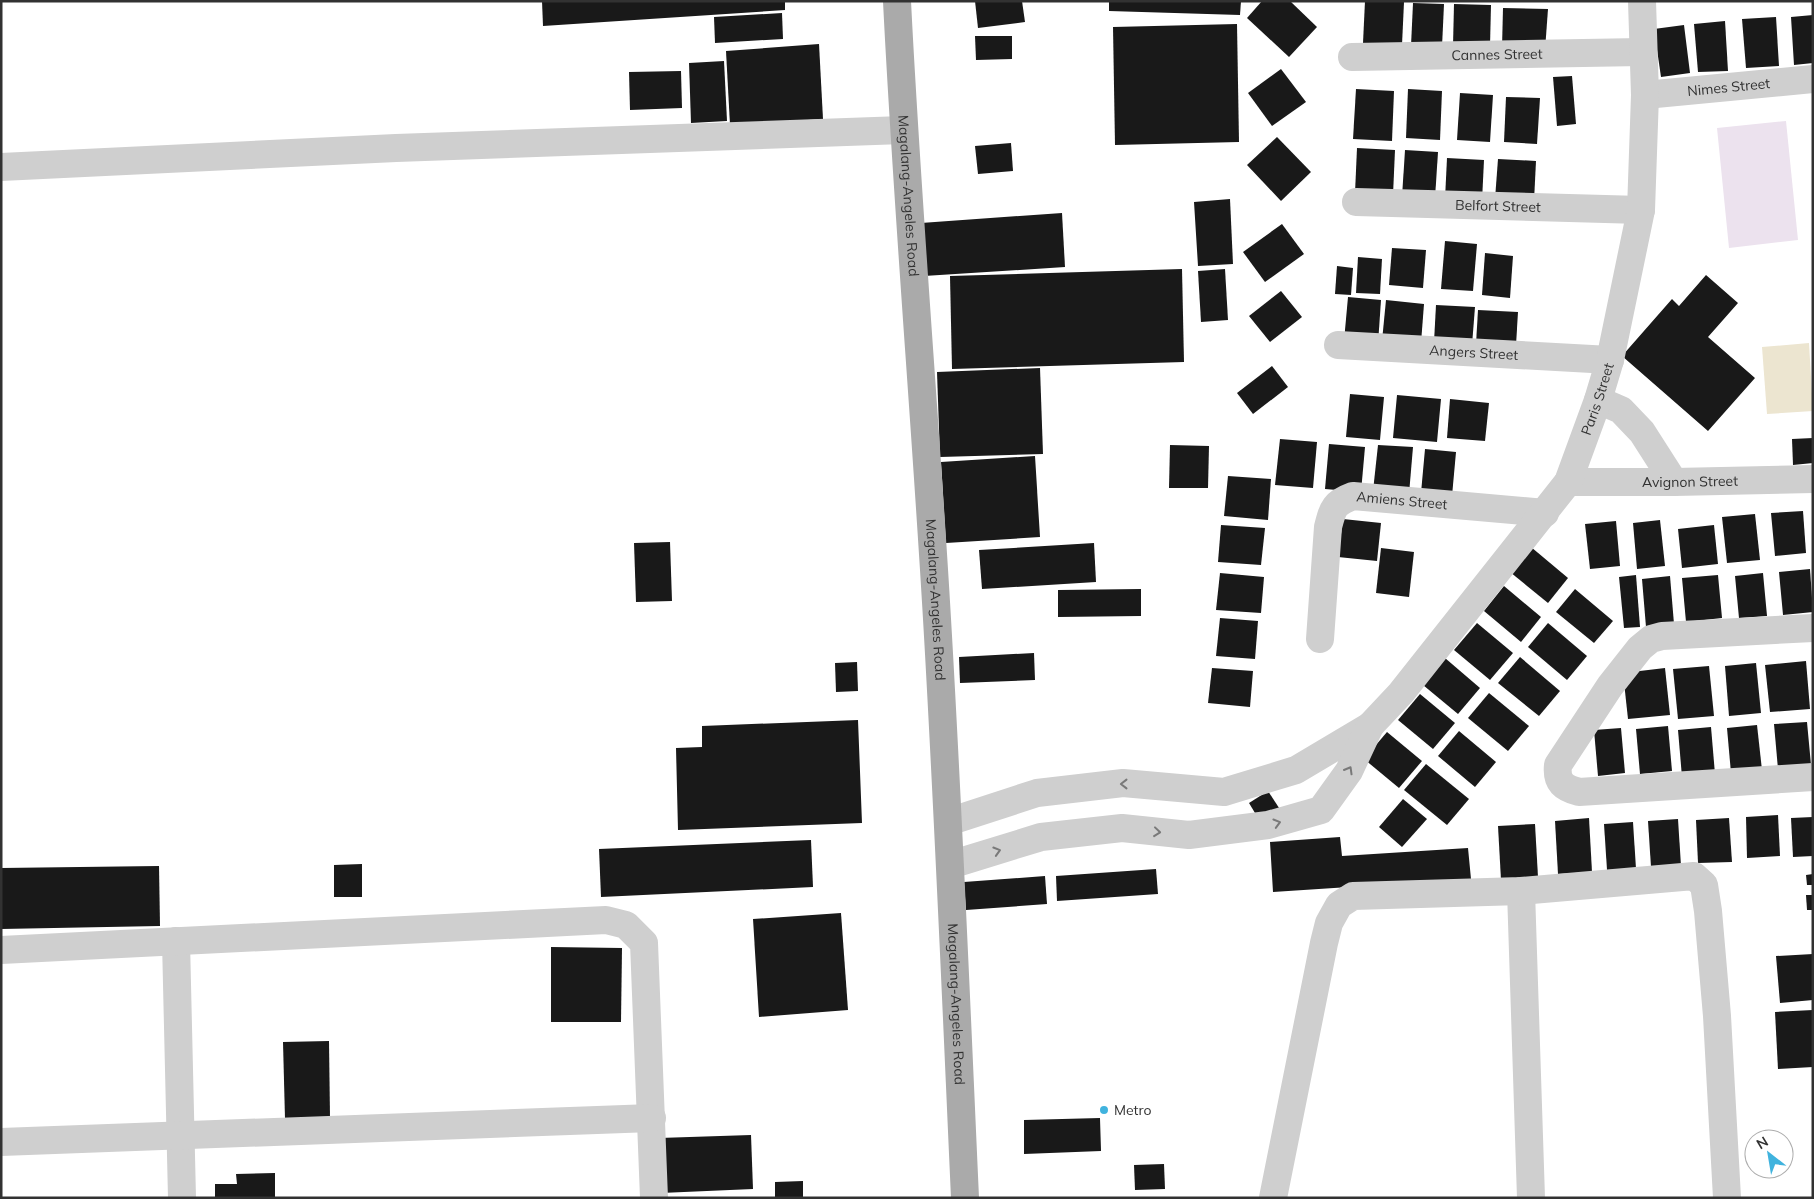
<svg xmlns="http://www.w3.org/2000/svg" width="1814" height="1199" viewBox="0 0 1814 1199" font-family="Mulish,sans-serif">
  <rect width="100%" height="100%" fill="#fff"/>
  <!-- green -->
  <path fill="#ece2ee" d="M 1786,121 L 1798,240 L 1729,248 L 1717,128 Z"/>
  <!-- water -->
  <path fill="#ece5d0" d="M 1809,343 L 1813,411 L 1767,414 L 1762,347 Z"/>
  <!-- building -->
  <g fill="#191919">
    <path d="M 542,1 L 785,1 L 785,10 L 543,26 Z"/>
    <path d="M 975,1 L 1022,1 L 1025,22 L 978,28 Z"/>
    <path d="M 1109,1 L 1241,1 L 1240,15 L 1109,11 Z"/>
    <path d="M 1262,1 L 1290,1 L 1317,27 L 1289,57 L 1247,18 Z"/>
    <path d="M 1365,1 L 1404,2 L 1402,45 L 1363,43 Z"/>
    <path d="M 1413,3 L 1444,4 L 1442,47 L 1411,46 Z"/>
    <path d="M 1454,4 L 1491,5 L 1490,46 L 1453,46 Z"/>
    <path d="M 1503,8 L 1548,9 L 1545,50 L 1502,48 Z"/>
    <path d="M 782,13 L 783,39 L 715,43 L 714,17 Z"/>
    <path d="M 1813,15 L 1813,63 L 1794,65 L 1791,17 Z"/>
    <path d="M 1776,17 L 1779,66 L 1746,68 L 1742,19 Z"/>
    <path d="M 1725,21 L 1728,71 L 1698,72 L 1694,24 Z"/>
    <path d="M 1237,24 L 1239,142 L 1115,145 L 1113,27 Z"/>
    <path d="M 1684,25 L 1690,73 L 1661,77 L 1654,29 Z"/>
    <path d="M 975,36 L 1012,36 L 1012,59 L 976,60 Z"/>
    <path d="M 819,44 L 823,119 L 730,125 L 726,51 Z"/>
    <path d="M 724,61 L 727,121 L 691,123 L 689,63 Z"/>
    <path d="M 1281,69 L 1306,102 L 1272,126 L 1248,93 Z"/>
    <path d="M 681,71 L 682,108 L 630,110 L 629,72 Z"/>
    <path d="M 1572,76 L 1576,124 L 1557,126 L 1553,77 Z"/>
    <path d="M 1356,89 L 1394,91 L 1392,141 L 1353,139 Z"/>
    <path d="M 1408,89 L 1442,91 L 1440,140 L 1406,138 Z"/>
    <path d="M 1460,93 L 1493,95 L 1490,142 L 1457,140 Z"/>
    <path d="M 1506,97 L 1540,98 L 1537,144 L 1504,142 Z"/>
    <path d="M 1277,137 L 1311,172 L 1281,201 L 1247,165 Z"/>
    <path d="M 1011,143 L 1013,171 L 978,174 L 975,146 Z"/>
    <path d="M 1357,148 L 1395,150 L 1393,195 L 1355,193 Z"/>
    <path d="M 1405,150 L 1438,152 L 1435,198 L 1402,197 Z"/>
    <path d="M 1447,158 L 1484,160 L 1482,201 L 1445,199 Z"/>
    <path d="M 1498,159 L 1536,161 L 1534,201 L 1495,199 Z"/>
    <path d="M 1230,199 L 1233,264 L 1198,266 L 1194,202 Z"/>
    <path d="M 1062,213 L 1065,267 L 924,276 L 921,223 Z"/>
    <path d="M 1282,224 L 1304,254 L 1265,282 L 1243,252 Z"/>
    <path d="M 1445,241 L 1477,244 L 1473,291 L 1441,289 Z"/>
    <path d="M 1392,248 L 1426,250 L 1423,288 L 1389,285 Z"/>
    <path d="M 1485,253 L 1513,256 L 1510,298 L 1482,295 Z"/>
    <path d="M 1358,257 L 1382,259 L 1380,294 L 1356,293 Z"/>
    <path d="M 1337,266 L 1353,268 L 1351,295 L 1335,294 Z"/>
    <path d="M 1182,269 L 1184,362 L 952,369 L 950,276 Z"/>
    <path d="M 1225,269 L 1228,320 L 1201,322 L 1198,271 Z"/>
    <path d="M 1706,275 L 1738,303 L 1708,337 L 1755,378 L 1708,431 L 1622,356 L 1672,299 L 1679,306 Z"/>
    <path d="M 1281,291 L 1302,317 L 1270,342 L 1249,316 Z"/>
    <path d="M 1348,297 L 1381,300 L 1378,344 L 1344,341 Z"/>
    <path d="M 1386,300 L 1424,304 L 1421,343 L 1382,341 Z"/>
    <path d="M 1436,305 L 1475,307 L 1472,345 L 1434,342 Z"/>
    <path d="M 1478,310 L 1518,312 L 1516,345 L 1476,344 Z"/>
    <path d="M 1272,366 L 1288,387 L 1253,414 L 1237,393 Z"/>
    <path d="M 1040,368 L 1043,454 L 940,457 L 937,372 Z"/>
    <path d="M 1350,394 L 1384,397 L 1380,440 L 1346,437 Z"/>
    <path d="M 1397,395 L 1441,399 L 1437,442 L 1393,438 Z"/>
    <path d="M 1450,399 L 1489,403 L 1485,441 L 1447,438 Z"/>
    <path d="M 1813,438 L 1813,463 L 1793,465 L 1792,439 Z"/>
    <path d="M 1280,439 L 1317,442 L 1313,488 L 1275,485 Z"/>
    <path d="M 1329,444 L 1365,447 L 1361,492 L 1325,489 Z"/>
    <path d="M 1170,445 L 1209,446 L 1208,488 L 1169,488 Z"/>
    <path d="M 1378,445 L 1413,447 L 1409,494 L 1373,491 Z"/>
    <path d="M 1425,449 L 1456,452 L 1452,496 L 1421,493 Z"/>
    <path d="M 1035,456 L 1040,537 L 946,543 L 941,462 Z"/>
    <path d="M 1228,476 L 1271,479 L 1268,520 L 1224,516 Z"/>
    <path d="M 1803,511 L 1806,553 L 1775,556 L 1771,513 Z"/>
    <path d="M 1755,514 L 1760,560 L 1727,563 L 1722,517 Z"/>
    <path d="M 1343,519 L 1381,523 L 1377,561 L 1338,557 Z"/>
    <path d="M 1660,520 L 1665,566 L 1637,569 L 1633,523 Z"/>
    <path d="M 1616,521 L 1620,566 L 1590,569 L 1585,524 Z"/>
    <path d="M 1221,525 L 1265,528 L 1261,565 L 1218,562 Z"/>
    <path d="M 1714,525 L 1718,564 L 1682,568 L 1678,529 Z"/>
    <path d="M 670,542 L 672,601 L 636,602 L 634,543 Z"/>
    <path d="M 1094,543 L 1096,582 L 982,589 L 979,550 Z"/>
    <path d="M 1531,547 L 1568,578 L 1548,603 L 1510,572 Z"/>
    <path d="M 1381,548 L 1414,552 L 1409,597 L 1376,593 Z"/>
    <path d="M 1810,569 L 1813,612 L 1783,615 L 1779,572 Z"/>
    <path d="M 1220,573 L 1264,577 L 1261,613 L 1216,610 Z"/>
    <path d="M 1763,573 L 1767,616 L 1739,618 L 1735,576 Z"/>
    <path d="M 1636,575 L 1640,627 L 1624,628 L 1619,577 Z"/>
    <path d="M 1718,575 L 1722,618 L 1686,622 L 1682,578 Z"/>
    <path d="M 1670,576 L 1674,624 L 1646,627 L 1642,579 Z"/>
    <path d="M 1504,586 L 1541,617 L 1521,642 L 1484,611 Z"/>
    <path d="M 1141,589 L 1141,616 L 1058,617 L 1058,590 Z"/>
    <path d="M 1575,589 L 1613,621 L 1594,643 L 1556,612 Z"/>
    <path d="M 1220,618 L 1258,621 L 1255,659 L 1216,656 Z"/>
    <path d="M 1477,623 L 1513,653 L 1490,680 L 1454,650 Z"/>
    <path d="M 1548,623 L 1587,656 L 1567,680 L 1528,647 Z"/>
    <path d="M 1034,653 L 1035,680 L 960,683 L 959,657 Z"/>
    <path d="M 1520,657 L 1560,691 L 1539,716 L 1498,683 Z"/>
    <path d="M 1445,658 L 1480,688 L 1458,714 L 1423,685 Z"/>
    <path d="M 1806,661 L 1810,709 L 1770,712 L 1765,665 Z"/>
    <path d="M 857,662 L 858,691 L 836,692 L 835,663 Z"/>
    <path d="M 1756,663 L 1761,713 L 1729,716 L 1725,666 Z"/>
    <path d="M 1709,666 L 1714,716 L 1678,719 L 1673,669 Z"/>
    <path d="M 1212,668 L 1253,671 L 1250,707 L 1208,703 Z"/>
    <path d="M 1665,668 L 1670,715 L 1628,719 L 1623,673 Z"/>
    <path d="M 1489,693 L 1529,726 L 1508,751 L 1468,718 Z"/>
    <path d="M 1420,694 L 1455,723 L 1433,749 L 1398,720 Z"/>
    <path d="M 858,720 L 862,823 L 678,830 L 676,748 L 702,747 L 702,726 Z"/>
    <path d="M 1807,722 L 1811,765 L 1778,769 L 1774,724 Z"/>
    <path d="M 1757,725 L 1762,770 L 1731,773 L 1727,728 Z"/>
    <path d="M 1668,726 L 1672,771 L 1640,774 L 1636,729 Z"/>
    <path d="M 1711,727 L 1715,774 L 1682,777 L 1678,730 Z"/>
    <path d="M 1621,728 L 1625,773 L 1598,776 L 1594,730 Z"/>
    <path d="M 1459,731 L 1496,762 L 1475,787 L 1438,756 Z"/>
    <path d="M 1387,732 L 1422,761 L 1399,788 L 1364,759 Z"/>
    <path d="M 1426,764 L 1469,799 L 1447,825 L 1404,790 Z"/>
    <path d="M 1268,791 L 1281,811 L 1261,823 L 1249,803 Z"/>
    <path d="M 1403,799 L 1427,819 L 1402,847 L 1379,827 Z"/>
    <path d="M 1778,815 L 1780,856 L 1747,858 L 1746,817 Z"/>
    <path d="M 1813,817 L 1813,856 L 1793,857 L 1791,818 Z"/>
    <path d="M 1589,818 L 1592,872 L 1558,874 L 1555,821 Z"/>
    <path d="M 1729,818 L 1732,862 L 1698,863 L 1696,820 Z"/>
    <path d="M 1678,819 L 1681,866 L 1651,867 L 1648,821 Z"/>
    <path d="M 1633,822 L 1636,869 L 1607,870 L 1604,824 Z"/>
    <path d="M 1535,824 L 1538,877 L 1501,880 L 1498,826 Z"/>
    <path d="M 1340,837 L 1342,856 L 1468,848 L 1471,879 L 1273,892 L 1270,842 Z"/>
    <path d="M 811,840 L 813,887 L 601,897 L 599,849 Z"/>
    <path d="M 362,864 L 362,897 L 334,897 L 334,865 Z"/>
    <path d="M 159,866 L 160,926 L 1,929 L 1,868 Z"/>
    <path d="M 1156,869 L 1158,894 L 1057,901 L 1056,876 Z"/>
    <path d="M 1813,874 L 1813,885 L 1807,885 L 1806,875 Z"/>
    <path d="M 1045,876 L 1047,904 L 966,910 L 964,882 Z"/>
    <path d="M 1806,895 L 1813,895 L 1813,910 L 1807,910 Z"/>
    <path d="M 841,913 L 848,1010 L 759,1017 L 753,919 Z"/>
    <path d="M 551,947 L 622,948 L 621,1022 L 551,1022 Z"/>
    <path d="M 1813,954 L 1813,1000 L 1780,1003 L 1776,956 Z"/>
    <path d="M 1813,1010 L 1813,1067 L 1778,1069 L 1775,1012 Z"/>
    <path d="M 329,1041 L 330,1118 L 285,1119 L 283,1042 Z"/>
    <path d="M 1100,1118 L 1101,1151 L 1024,1154 L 1024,1120 Z"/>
    <path d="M 751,1135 L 753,1189 L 661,1193 L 659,1138 Z"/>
    <path d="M 1164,1164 L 1165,1189 L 1135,1190 L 1134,1165 Z"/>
    <path d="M 275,1173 L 275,1198 L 215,1198 L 215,1184 L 237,1184 L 236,1174 Z"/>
    <path d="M 803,1181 L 803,1198 L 775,1198 L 775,1182 Z"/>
  </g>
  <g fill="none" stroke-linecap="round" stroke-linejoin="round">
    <!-- minor -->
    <g stroke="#cfcfcf" stroke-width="28">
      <path id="s1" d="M 1352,57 L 1642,52"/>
      <path id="s2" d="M 1645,95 L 1813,79"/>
      <path d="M 1,167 L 396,148 L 903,130"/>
      <path id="s3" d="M 1356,202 L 1641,210"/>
      <path id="s4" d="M 1338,345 L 1610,360"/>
      <path d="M 1598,400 L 1621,410 L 1642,432 L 1674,482"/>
      <path id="s5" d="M 1568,482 L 1674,482 L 1813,479"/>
      <path d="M 1813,628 L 1662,636 L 1651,639 L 1640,648 L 1610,686 L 1558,765 C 1556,783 1564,788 1579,792 L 1813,777"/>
      <path id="s6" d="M 1320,639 L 1328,527 C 1333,508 1334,503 1353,496 L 1545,513"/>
      <path d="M 948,822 L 1037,793 L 1123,783 L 1224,792 L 1296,770 L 1370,726"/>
      <path id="s7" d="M 950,865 L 1041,837 L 1122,828 L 1189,835 L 1268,825 L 1321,810 L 1349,771 L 1370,726 L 1401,693 L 1568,482 L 1598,400 L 1610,360 L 1641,210 L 1645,95 L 1642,1"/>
      <path d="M 1521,891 L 1531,1198"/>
      <path d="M 176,941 L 182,1198"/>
      <path d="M 1,950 L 606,920 L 626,925 L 644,943 L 654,1198"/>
      <path d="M 1,1142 L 652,1118"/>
      <path d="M 1273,1198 L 1324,943 L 1329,923 L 1339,905 L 1353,896 L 1521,891 L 1694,876 L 1704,885 L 1708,911 L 1717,1016 L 1727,1198"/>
    </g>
    <!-- major -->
    <path stroke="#aaa" stroke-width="28" id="s8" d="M 897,1 C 907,202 924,402 936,602 C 948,801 956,999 965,1198"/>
  </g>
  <!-- one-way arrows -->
  <defs><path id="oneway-chevron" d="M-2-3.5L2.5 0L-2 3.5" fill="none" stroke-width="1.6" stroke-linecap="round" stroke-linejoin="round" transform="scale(1.25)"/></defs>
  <g stroke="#797979">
    <use href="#oneway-chevron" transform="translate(1349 770) rotate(-60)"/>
    <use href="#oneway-chevron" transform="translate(1124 784) rotate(180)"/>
    <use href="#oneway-chevron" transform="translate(1277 823) rotate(-16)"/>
    <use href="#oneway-chevron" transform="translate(1157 832) rotate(6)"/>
    <use href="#oneway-chevron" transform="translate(997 851) rotate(-17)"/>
  </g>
  <!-- markers -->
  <circle fill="#40b3de" stroke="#fff" stroke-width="2" cx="1104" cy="1110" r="5"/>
  <g text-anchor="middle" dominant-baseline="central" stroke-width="5" stroke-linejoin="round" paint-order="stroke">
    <!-- street labels -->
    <g font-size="14" fill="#323232" stroke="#fff">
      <text stroke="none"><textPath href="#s1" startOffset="145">Cannes Street</textPath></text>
      <text stroke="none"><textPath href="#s2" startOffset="84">Nimes Street</textPath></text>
      <text stroke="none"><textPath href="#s8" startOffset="195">Magalang-Angeles Road</textPath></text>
      <text stroke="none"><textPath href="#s3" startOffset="142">Belfort Street</textPath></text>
      <text stroke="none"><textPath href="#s4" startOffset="136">Angers Street</textPath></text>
      <text stroke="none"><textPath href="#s7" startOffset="879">Paris Street</textPath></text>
      <text stroke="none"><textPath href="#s5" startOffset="122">Avignon Street</textPath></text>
      <text stroke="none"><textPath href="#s6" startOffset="204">Amiens Street</textPath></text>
      <text stroke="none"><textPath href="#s8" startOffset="600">Magalang-Angeles Road</textPath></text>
      <text stroke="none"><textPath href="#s8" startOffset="1005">Magalang-Angeles Road</textPath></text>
    </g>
    <!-- poi labels -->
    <g font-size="14" fill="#323232" stroke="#fff" text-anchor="start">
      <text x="1114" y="1110">Metro</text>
    </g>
  </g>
  <!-- border -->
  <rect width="1814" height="1199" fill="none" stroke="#323232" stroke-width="5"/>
  <!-- north arrow -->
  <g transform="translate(1769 1154) rotate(329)"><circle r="24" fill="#ffffff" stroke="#adadad"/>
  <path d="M0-4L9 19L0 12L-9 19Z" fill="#40b3de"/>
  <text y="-8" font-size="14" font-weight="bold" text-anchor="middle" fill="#323232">N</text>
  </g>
</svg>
